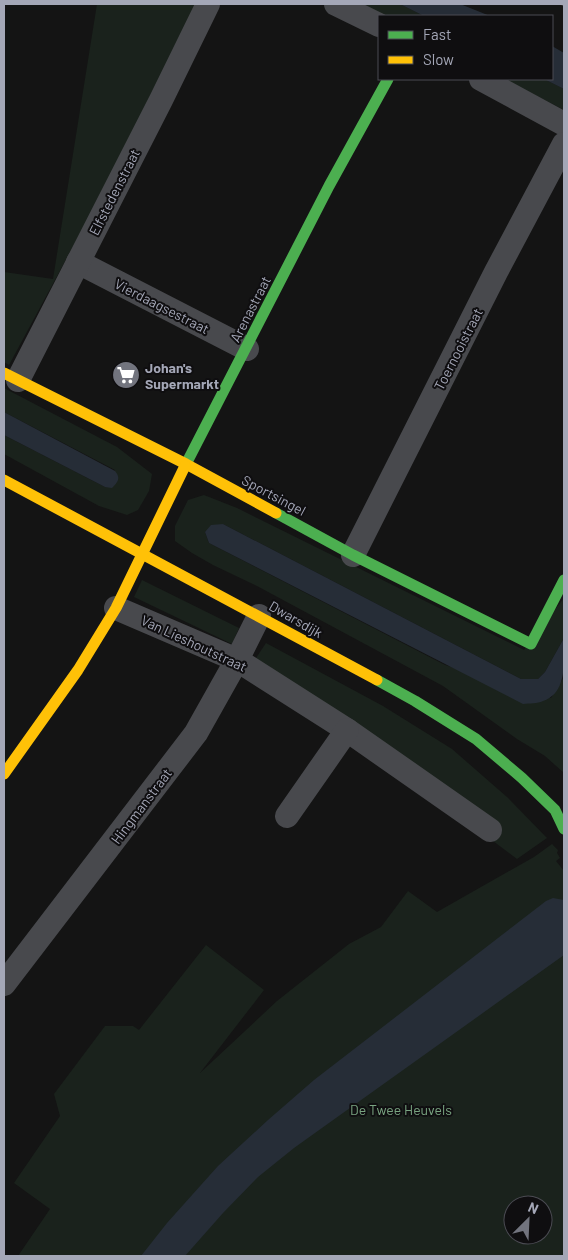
<svg xmlns="http://www.w3.org/2000/svg" width="568" height="1260" viewBox="0 0 568 1260" font-family="Barlow,sans-serif">
  <rect width="100%" height="100%" fill="#141414"/>
  <!-- green -->
  <g fill="#1a221c" fill-rule="evenodd">
    <path d="M 97,4 L 204,4 L 9,365 L 4,362 L 4,272 L 53,279 Z"/>
    <path d="M 360,4 L 400,4 L 424,16 L 384,16 Z"/>
    <path d="M 504,79 L 544,79 L 564,89 L 564,110 Z"/>
    <path d="M 4,388 L 117,447 L 152,474 L 149,491 L 138,510 L 127,515 L 99,506 L 4,454 L 4,435 L 105,487 L 115,470 L 4,412 Z"/>
    <path d="M 204,495 L 237,508 L 524,650 L 564,598 L 564,638 L 545,672 L 538,679 L 521,679 L 223,524 L 205,532 L 209,543 L 445,665 L 551,698 L 564,677 L 564,773 L 545,756 L 517,739 L 443,686 L 257,586 L 213,565 L 192,553 L 175,541 L 175,526 L 188,500 Z"/>
    <path d="M 142,580 L 239,628 L 232,644 L 134,597 Z"/>
    <path d="M 266,643 L 383,706 L 452,749 L 507,797 L 547,838 L 517,859 L 254,661 Z"/>
    <path d="M 552,844 L 558,850 L 557,853 L 560,858 L 556,861 L 564,871 L 564,1256 L 18,1256 L 50,1209 L 14,1183 L 60,1116 L 54,1094 L 105,1026 L 133,1026 L 139,1030 L 206,945 L 264,990 L 200,1073 L 277,1001 L 349,944 L 381,927 L 408,891 L 437,912 L 534,857 ZM 513,1205 L 543,1205 L 543,1235 L 513,1235 Z"/>
  </g>
  <!-- water -->
  <g fill="#262d37">
    <path d="M 400,4 L 460,4 L 490,16 L 424,16 Z"/>
    <path d="M 552,46 L 564,53 L 564,89 L 544,79 L 552,79 Z"/>
    <path d="M 4,412 L 115,471 C 121,478 118,482 112,488 L 105,487 L 4,435 Z"/>
    <path d="M 223,524 L 521,679 L 538,679 L 545,672 L 564,638 C 564,659 568,693 543,701 C 537,704 530,703 523,704 L 209,543 L 205,532 L 211,525 Z"/>
    <path d="M 553,898 L 564,900 L 564,955 L 294,1148 L 258,1177 L 223,1213 L 185,1256 L 141,1256 L 167,1223 L 218,1166 L 268,1120 L 314,1080 L 546,901 Z"/>
  </g>
  <g fill="none" stroke-linecap="round" stroke-linejoin="round">
    <!-- street -->
    <g stroke="#48494d" stroke-width="24">
      <path d="M 336,4 L 379,25"/>
      <path d="M 481,79 L 564,124"/>
      <path d="M 78,262 L 247,349"/>
      <path d="M 18,380 L 161,100 L 208,4"/>
      <path d="M 353,555 L 496,272 L 564,144"/>
      <path d="M 116,608 L 237,660 L 347,730 L 490,830"/>
      <path d="M 287,816 L 347,730"/>
      <path d="M 4,984 L 196,733 L 237,660 L 259,616"/>
    </g>
    <!-- fast -->
    <g stroke="#4caf50" stroke-width="11">
      <path d="M 185,466 L 329,186 L 388,79"/>
      <path d="M 276,513 L 353,555 L 531,644 L 564,580"/>
      <path d="M 377,680 L 415,701 L 476,739 L 522,778 L 555,810 L 564,829"/>
    </g>
    <!-- slow -->
    <g stroke="#ffc107" stroke-width="11">
      <path d="M 4,373 L 186,464 L 276,513"/>
      <path d="M 4,480 L 377,680"/>
      <path d="M 4,774 L 78,670 L 116,608 L 185,466"/>
    </g>
    <!-- tram -->
    <path stroke="#48494d" stroke-width="1" d="M 560,4 L 564,6"/>
  </g>
  <!-- icons -->
  <defs>
    <g id="supermarket-disc" transform="scale(1.4375)"><circle r="9.5" fill="#72747e" stroke="#0f0e10"/><path d="M-6-5.5h2.5l.6 2H6L4.5 2H-2.5L-4.4-4H-6ZM-1.5 3.2a1.3 1.3 0 1 0 .1 0ZM3 3.2a1.3 1.3 0 1 0 .1 0Z" fill="#fff"/></g>
  </defs>
  <g fill-rule="evenodd">
    <use href="#supermarket-disc" x="126" y="375"/>
  </g>
  <g text-anchor="middle" dominant-baseline="central" stroke-width="4" stroke-linejoin="round" paint-order="stroke">
    <!-- street labels -->
    <g font-size="14" fill="#a4a7b7" stroke="#0f0e10">
      <text transform="translate(114 192) rotate(-63)">Elfstedenstraat</text>
      <text transform="translate(162 306) rotate(27)">Vierdaagsestraat</text>
      <text transform="translate(250 309) rotate(-63)">Arenastraat</text>
      <text transform="translate(458 349) rotate(-63)">Toernooistraat</text>
      <text transform="translate(274 495) rotate(28)">Sportsingel</text>
      <text transform="translate(296 619) rotate(30)">Dwarsdijk</text>
      <text transform="translate(194 643) rotate(25)">Van Lieshoutstraat</text>
      <text transform="translate(141 806) rotate(-53)">Hingmanstraat</text>
    </g>
    <!-- poi labels -->
    <g font-size="14" font-weight="bold" fill="#a4a7b7" stroke="#0f0e10" text-anchor="start">
      <text x="145" y="367">Johan's<tspan x="145" dy="16">Supermarkt</tspan></text>
    </g>
    <!-- park labels -->
    <g font-size="14" fill="#79a481" stroke="#0f0e10">
      <text x="401" y="1109">De Twee Heuvels</text>
    </g>
  </g>
  <!-- border -->
  <rect width="568" height="1260" fill="none" stroke="#a4a7b7" stroke-width="10"/>
  <!-- legend -->
  <rect x="378" y="15" width="175" height="65" fill="#0f0e10" stroke="#4b4b53"/>
  <rect x="388" y="31" width="25" height="8" fill="#4caf50" stroke="#4b4b53"/>
  <text x="423" y="40" font-size="15" fill="#a4a7b7">Fast</text>
  <rect x="388" y="56" width="25" height="8" fill="#ffc107" stroke="#4b4b53"/>
  <text x="423" y="65" font-size="15" fill="#a4a7b7">Slow</text>
  <!-- north arrow -->
  <g transform="translate(528 1220) rotate(24)"><circle r="24" fill="#0f0e10" stroke="#4b4b53"/>
  <path d="M0-4L9 19L0 12L-9 19Z" fill="#72747e"/>
  <text y="-8" font-size="14" font-weight="bold" text-anchor="middle" fill="#a4a7b7">N</text>
  </g>
</svg>
